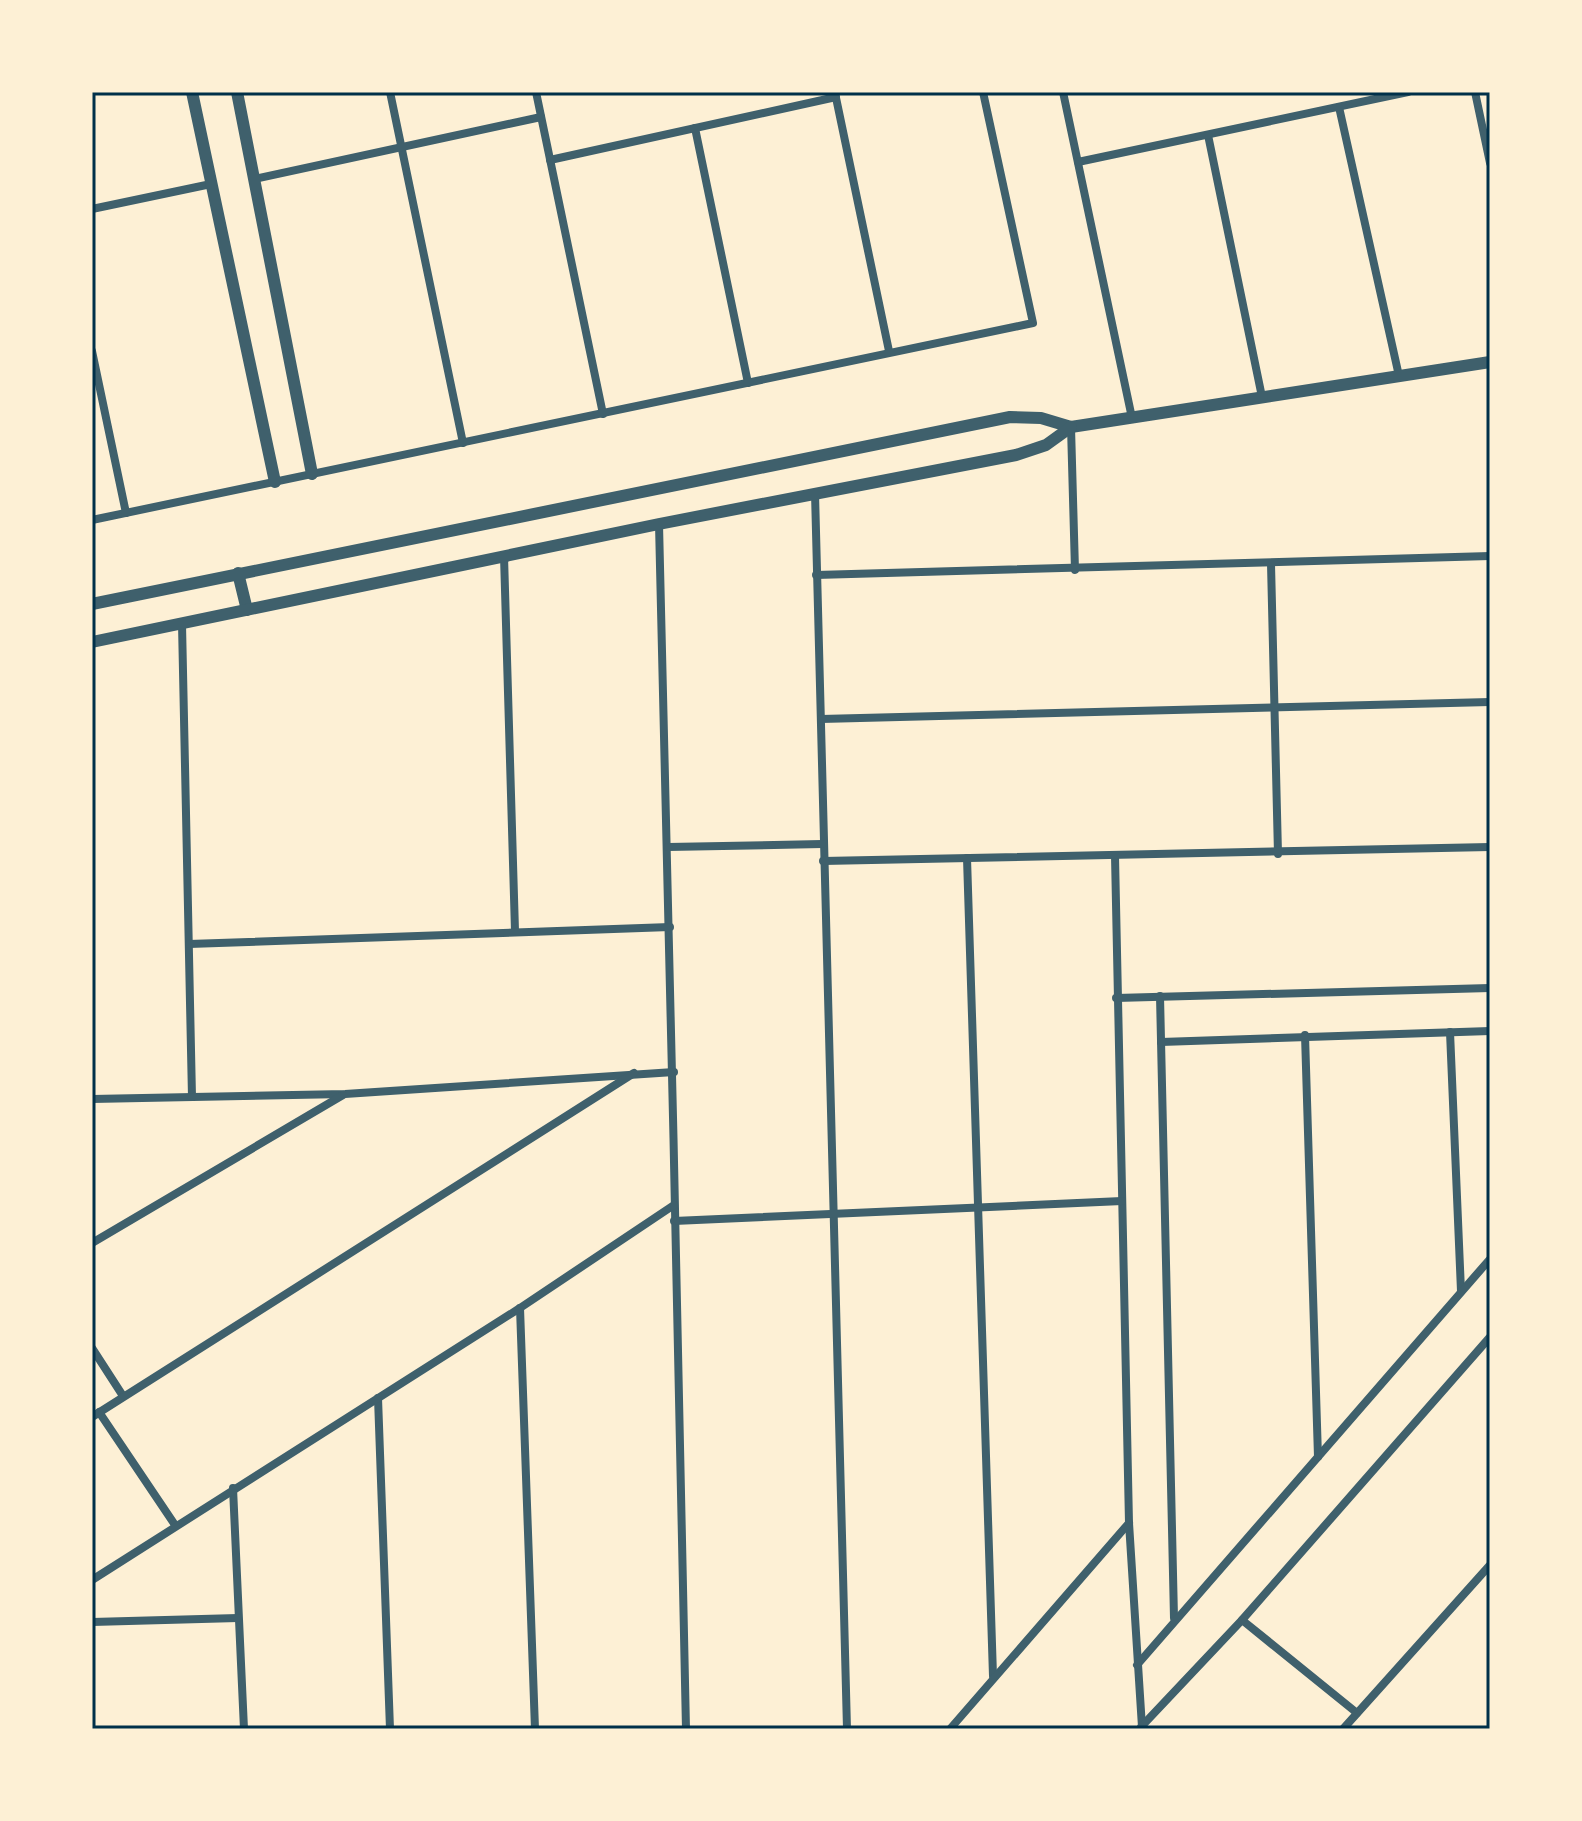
<svg xmlns="http://www.w3.org/2000/svg" width="1582" height="1821" viewBox="0 0 1582 1821" font-family="Barlow,sans-serif">
  <rect width="100%" height="100%" fill="#fdf0d5"/>
  <g fill="none" stroke-linecap="round" stroke-linejoin="round">
    <!-- minor -->
    <g stroke="#3f606c" stroke-width="8">
      <path d="M 390,92 L 463,443"/>
      <path d="M 536,92 L 603,414"/>
      <path d="M 1063,92 L 1132,418"/>
      <path d="M 1475,92 L 1490,163"/>
      <path d="M 835,93 L 889,351"/>
      <path d="M 1339,107 L 1399,376"/>
      <path d="M 695,128 L 748,383"/>
      <path d="M 1208,135 L 1262,397"/>
      <path d="M 550,160 L 836,97"/>
      <path d="M 1078,162 L 1408,92"/>
      <path d="M 254,179 L 541,117"/>
      <path d="M 92,209 L 211,184"/>
      <path d="M 92,351 L 126,513"/>
      <path d="M 1071,427 L 1075,570"/>
      <path d="M 815,493 L 847,1729"/>
      <path d="M 92,520 L 1033,323 L 983,92"/>
      <path d="M 659,524 C 670,926 677,1327 686,1729"/>
      <path d="M 504,556 L 515,931"/>
      <path d="M 1271,564 L 1278,854"/>
      <path d="M 816,575 L 1490,556"/>
      <path d="M 182,624 L 192,1097"/>
      <path d="M 821,719 L 1490,702"/>
      <path d="M 668,847 L 822,844"/>
      <path d="M 1115,856 L 1129,1523 L 1142,1727"/>
      <path d="M 967,858 L 993,1676"/>
      <path d="M 823,861 L 1490,847"/>
      <path d="M 189,944 L 670,927"/>
      <path d="M 1160,996 L 1174,1618"/>
      <path d="M 1116,998 L 1490,988"/>
      <path d="M 1450,1032 L 1461,1291"/>
      <path d="M 1305,1035 L 1318,1457"/>
      <path d="M 1161,1042 L 1490,1031"/>
      <path d="M 92,1099 L 345,1094 L 674,1072"/>
      <path d="M 674,1221 L 1122,1201"/>
      <path d="M 92,1243 L 343,1095"/>
      <path d="M 520,1308 L 535,1729"/>
      <path d="M 92,1348 L 123,1396"/>
      <path d="M 378,1398 L 390,1729"/>
      <path d="M 99,1412 L 175,1525"/>
      <path d="M 92,1417 L 634,1073"/>
      <path d="M 233,1488 L 244,1729"/>
      <path d="M 92,1580 L 520,1308 L 674,1205"/>
      <path d="M 1242,1620 L 1357,1713"/>
      <path d="M 92,1622 L 238,1618"/>
      <path d="M 1137,1665 L 1490,1259"/>
      <path d="M 1141,1727 L 1242,1620 L 1490,1337"/>
      <path d="M 950,1729 L 1129,1523"/>
      <path d="M 1343,1729 L 1490,1565"/>
    </g>
    <!-- tertiary -->
    <g stroke="#3f606c" stroke-width="12">
      <path d="M 192,92 L 275,482"/>
      <path d="M 237,92 L 312,474"/>
      <path d="M 238,573 L 247,610"/>
      <path d="M 92,604 L 1010,417 L 1041,418 L 1071,427 L 1490,362"/>
      <path d="M 92,642 L 659,524 L 1016,455 L 1046,445 L 1071,427"/>
    </g>
  </g>
  <!-- border -->
  <rect width="1582" height="1821" fill="none" stroke="#fdf0d5" stroke-width="188"/>
  <rect x="94" y="94" width="1394" height="1633" fill="none" stroke="#003049" stroke-width="3"/>
</svg>
